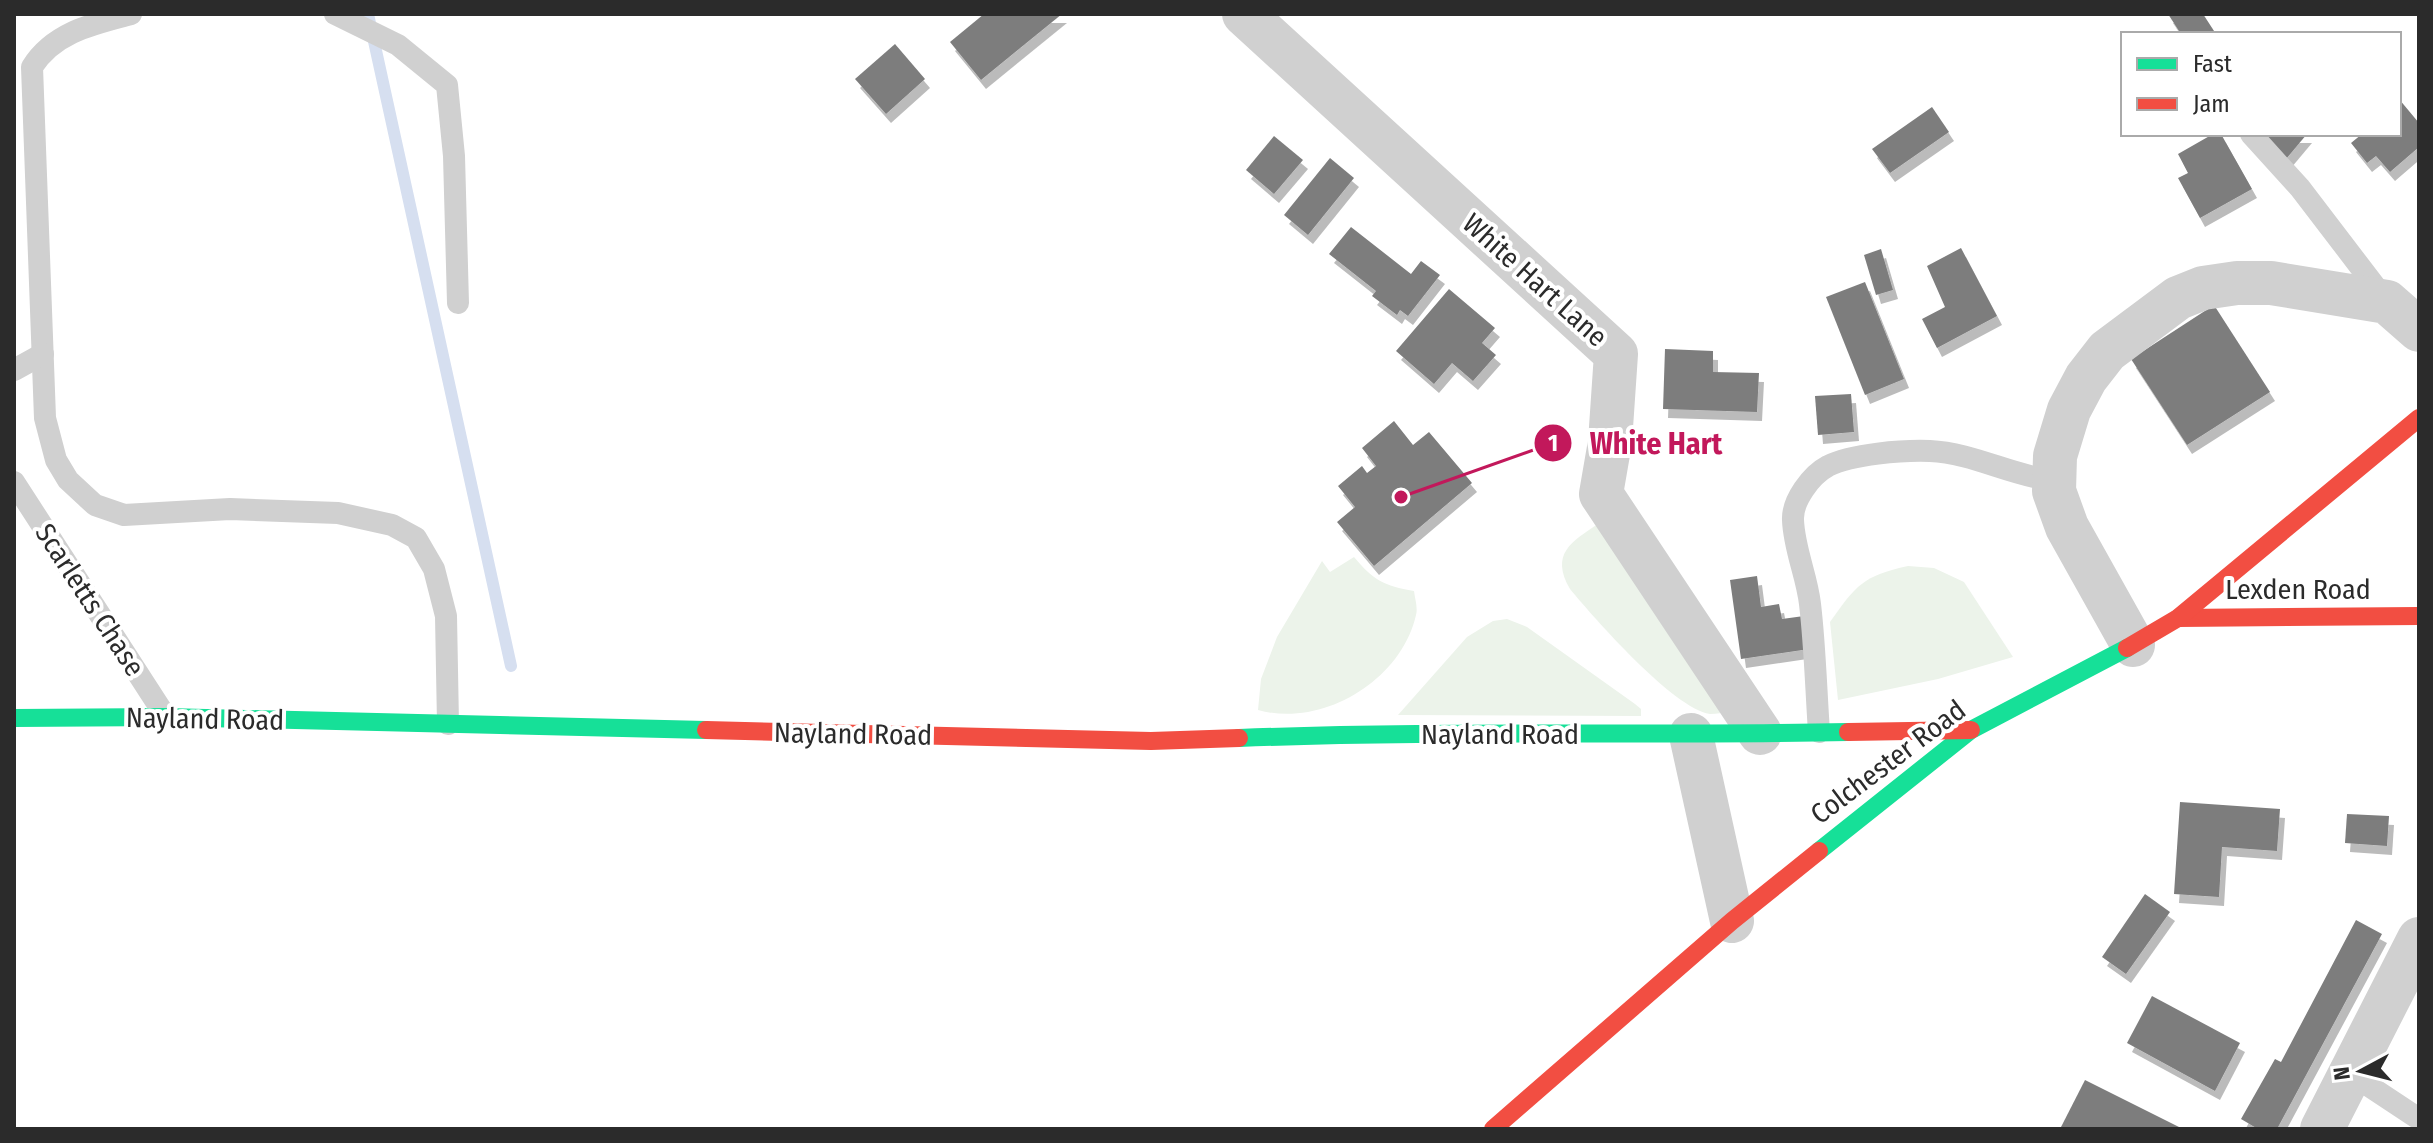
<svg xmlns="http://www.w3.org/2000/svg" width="2433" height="1143" viewBox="0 0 2433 1143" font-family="'Fira Sans Condensed',sans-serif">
  <defs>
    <filter id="shadow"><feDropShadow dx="5" dy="9" stdDeviation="0" flood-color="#0004"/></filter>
  </defs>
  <rect width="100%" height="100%" fill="#fff"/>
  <!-- green -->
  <g fill="#ecf3ea">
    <path d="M 1598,524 L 1729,711 C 1723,713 1717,714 1710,714 C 1673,708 1595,619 1570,589 C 1550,554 1571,542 1598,524 Z"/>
    <path d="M 1354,557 C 1373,580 1384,586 1414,591 C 1415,599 1418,608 1416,615 C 1401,681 1322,728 1258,710 L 1261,679 L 1277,637 L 1322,561 L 1330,572 Z"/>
    <path d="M 1908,566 L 1934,568 L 1964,582 L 2013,657 L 1938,679 L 1838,700 L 1830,622 C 1856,585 1863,576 1908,566 Z"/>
    <path d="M 1507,619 L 1527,627 L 1635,704 L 1641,709 L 1641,716 L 1398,715 L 1467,637 L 1493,621 Z"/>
  </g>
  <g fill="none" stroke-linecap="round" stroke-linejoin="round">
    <!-- stream -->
    <path stroke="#d6dff0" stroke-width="12" d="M 368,14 L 511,666"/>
  </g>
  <!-- building -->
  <g fill="#7d7d7d" filter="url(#shadow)">
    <path d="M 984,14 L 1062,14 L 981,80 L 950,42 Z"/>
    <path d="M 2168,14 L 2203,14 L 2216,34 L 2181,34 Z"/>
    <path d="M 895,44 L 925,79 L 886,114 L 855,79 Z"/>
    <path d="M 2399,99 L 2419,123 L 2419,147 L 2390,172 L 2376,156 L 2367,163 L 2351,143 L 2362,134 L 2399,134 Z"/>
    <path d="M 1932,107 L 1949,132 L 1890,173 L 1872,149 Z"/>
    <path d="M 2213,134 L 2221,134 L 2252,189 L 2200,218 L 2178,178 L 2188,173 L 2178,154 Z"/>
    <path d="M 2257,134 L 2307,134 L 2286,159 Z"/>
    <path d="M 1274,136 L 1303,160 L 1274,194 L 1246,170 Z"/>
    <path d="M 1330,158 L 1354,178 L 1308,235 L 1284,215 Z"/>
    <path d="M 1351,227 L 1411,274 L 1421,261 L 1440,275 L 1408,316 L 1400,310 L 1397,315 L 1372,296 L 1376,291 L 1329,254 Z"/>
    <path d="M 1961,248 L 1997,316 L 1937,348 L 1922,319 L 1945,307 L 1927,266 Z"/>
    <path d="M 1881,249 L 1893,290 L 1876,295 L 1864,255 Z"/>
    <path d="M 1865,282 L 1904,379 L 1865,395 L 1826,297 Z"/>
    <path d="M 1449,289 L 1495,328 L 1482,343 L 1496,355 L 1473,381 L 1452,363 L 1434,384 L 1396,351 Z"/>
    <path d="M 2214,305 L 2270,392 L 2187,445 L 2131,359 Z"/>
    <path d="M 1665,349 L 1713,351 L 1713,372 L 1759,373 L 1757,412 L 1663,409 Z"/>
    <path d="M 1851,394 L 1854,432 L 1818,435 L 1815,396 Z"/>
    <path d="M 1394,421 L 1413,445 L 1429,432 L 1472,483 L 1374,566 L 1337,522 L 1355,507 L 1338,486 L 1362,466 L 1367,473 L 1376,466 L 1362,448 Z"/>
    <path d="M 1757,576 L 1761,607 L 1779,604 L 1782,619 L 1804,616 L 1809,649 L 1741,659 L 1730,580 Z"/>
    <path d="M 2180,802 L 2280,809 L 2277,851 L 2222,847 L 2219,897 L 2174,894 Z"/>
    <path d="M 2347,814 L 2389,816 L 2387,846 L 2345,843 Z"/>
    <path d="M 2145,894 L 2170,912 L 2126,974 L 2102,957 Z"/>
    <path d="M 2356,920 L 2382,934 L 2277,1129 L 2258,1129 L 2241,1119 L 2275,1059 L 2281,1062 Z"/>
    <path d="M 2152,996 L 2240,1043 L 2215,1091 L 2127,1043 Z"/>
    <path d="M 2085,1080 L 2183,1129 L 2060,1129 Z"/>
  </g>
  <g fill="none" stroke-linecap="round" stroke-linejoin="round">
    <!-- lane -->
    <g stroke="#d0d0d0" stroke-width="22">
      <path d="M 131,14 C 93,24 54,32 32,67 L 45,418 L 56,460 L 68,480 L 95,505 L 124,515 L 230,509 L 338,513 L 392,525 L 416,538 L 434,569 L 446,616 L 448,724"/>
      <path d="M 335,14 L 398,45 L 447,85 L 454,156 L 458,303"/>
      <path d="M 2251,134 L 2300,188 L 2384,298"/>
      <path d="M 14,370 L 43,354"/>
      <path d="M 14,482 L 166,717"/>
      <path d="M 1819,732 C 1816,689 1815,646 1810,604 C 1807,576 1794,549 1793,520 C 1792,501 1811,475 1828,466 C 1852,454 1903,450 1930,451 C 1973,453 2012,476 2055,481"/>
      <path d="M 2351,1074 L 2419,1119"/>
    </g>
    <!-- street -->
    <g stroke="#d0d0d0" stroke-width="44">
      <path d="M 1244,14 L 1616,354 L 1610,442 L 1601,494 L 1760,733"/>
      <path d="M 2133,645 L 2067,527 L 2054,491 L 2055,456 L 2069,410 L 2086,378 L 2107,351 L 2178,298 L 2203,288 L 2237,283 L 2271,283 L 2387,302 L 2419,330"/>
      <path d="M 1691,735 L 1732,921"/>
      <path d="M 2322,1129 L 2419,939"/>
    </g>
    <!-- fast -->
    <g stroke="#16e098" stroke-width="18">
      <path d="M 14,718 L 166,717 L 706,730"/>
      <path d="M 1239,738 C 1442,730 1645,736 1848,732"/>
      <path d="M 1819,851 L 1971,730 L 2127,648"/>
    </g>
    <!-- jam -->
    <g stroke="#f24e42" stroke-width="18">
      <path d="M 2178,618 L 2419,616"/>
      <path d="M 2127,648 L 2178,618 L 2419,418"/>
      <path d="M 706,730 L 1151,741 L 1239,738"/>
      <path d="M 1848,732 L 1971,730"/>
      <path d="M 1493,1129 L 1732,921 L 1819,851"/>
    </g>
  </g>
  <g text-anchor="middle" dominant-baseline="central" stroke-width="8" stroke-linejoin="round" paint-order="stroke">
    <!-- street labels -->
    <g font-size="28" fill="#2b2b2b" stroke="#fff">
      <text transform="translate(1535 280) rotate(42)">White Hart Lane</text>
      <text x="2298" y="589">Lexden Road</text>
      <text transform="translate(90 600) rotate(57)">Scarletts Chase</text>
      <text transform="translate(205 719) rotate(1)">Nayland Road</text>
      <text transform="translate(853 734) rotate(1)">Nayland Road</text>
      <text x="1500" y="734">Nayland Road</text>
      <text transform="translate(1888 762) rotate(-37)">Colchester Road</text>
    </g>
  </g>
  <!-- callouts -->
  <path fill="none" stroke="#c2185b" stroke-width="3" d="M1401 497L1553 443"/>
  <g fill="#c2185b" stroke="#fff" stroke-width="3">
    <circle cx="1401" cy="497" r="8"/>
    <circle cx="1553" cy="443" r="20"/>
  </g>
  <g font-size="24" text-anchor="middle" font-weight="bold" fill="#fff">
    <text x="1553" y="451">1</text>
  </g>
  <g font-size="30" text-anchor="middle" font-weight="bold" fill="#c2185b" stroke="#fff" stroke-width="8" stroke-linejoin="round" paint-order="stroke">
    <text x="1656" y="454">White Hart</text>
  </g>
  <!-- border -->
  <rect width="2433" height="1143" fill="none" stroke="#2b2b2b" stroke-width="32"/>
  <!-- legend -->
  <rect x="2121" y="32" width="280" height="104" fill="#ffffff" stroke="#aaaaaa" stroke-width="2"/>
  <rect x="2137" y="58" width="40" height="12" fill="#16e098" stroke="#aaaaaa" stroke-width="2"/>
  <text x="2193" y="72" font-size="24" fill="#2b2b2b">Fast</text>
  <rect x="2137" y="98" width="40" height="12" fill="#f24e42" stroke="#aaaaaa" stroke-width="2"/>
  <text x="2193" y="112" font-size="24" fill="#2b2b2b">Jam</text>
  <!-- north arrow -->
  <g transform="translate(2361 1071) rotate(263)" stroke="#ffffff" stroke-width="6" paint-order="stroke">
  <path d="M0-6L14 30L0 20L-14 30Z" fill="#2b2b2b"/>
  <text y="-12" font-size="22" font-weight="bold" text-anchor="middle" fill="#2b2b2b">N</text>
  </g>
</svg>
